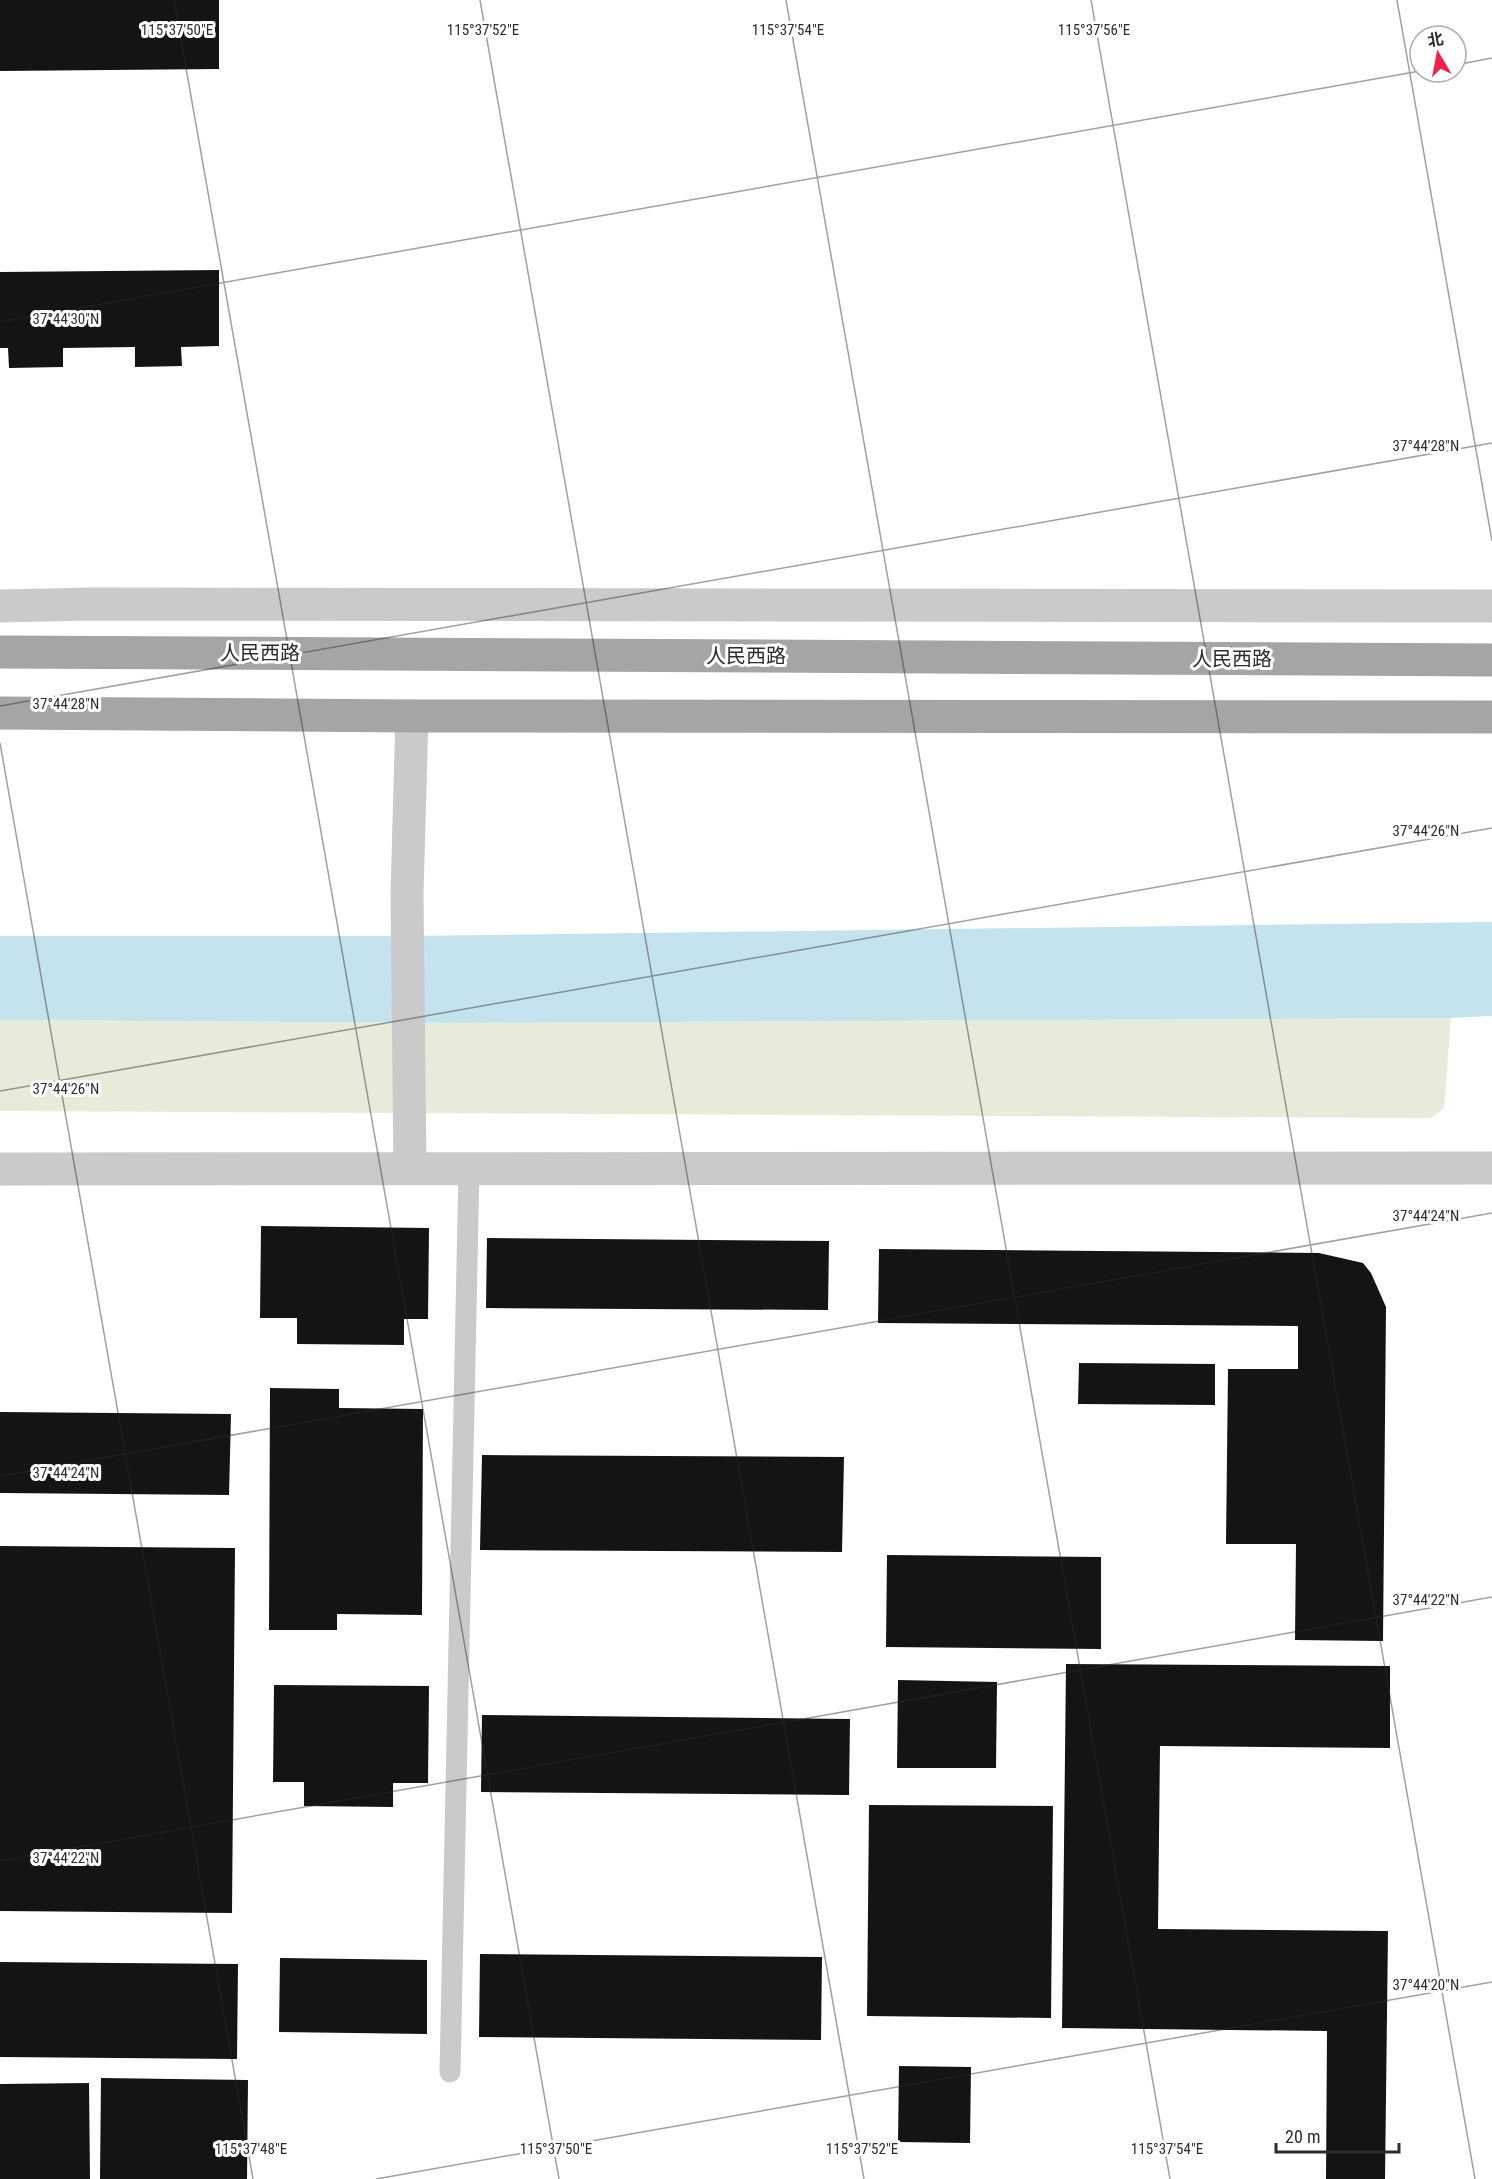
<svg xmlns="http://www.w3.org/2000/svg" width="1492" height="2179" viewBox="0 0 1492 2179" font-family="'Roboto Condensed','Noto Sans SC',sans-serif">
  <rect width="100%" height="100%" fill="#fff"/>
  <!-- green -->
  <path fill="#e6ecd9" d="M 1451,1018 L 1444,1108 L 1431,1118 L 0,1111 L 0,1020 L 463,1023 Z"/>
  <!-- water -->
  <path fill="#c4e3ee" d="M 1492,922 L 1492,1016 L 1451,1018 L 463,1023 L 0,1020 L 0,936 L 404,936 Z"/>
  <!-- building -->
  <g fill="#141414">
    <path d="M 0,0 L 219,0 L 219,69 L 0,71 Z"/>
    <path d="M 219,270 L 219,346 L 181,347 L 182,366 L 135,367 L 135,347 L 63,348 L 63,367 L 9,368 L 8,348 L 0,348 L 0,272 Z"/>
    <path d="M 261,1226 L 429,1228 L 428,1319 L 404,1319 L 404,1345 L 297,1344 L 297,1318 L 260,1318 Z"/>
    <path d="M 487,1238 L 829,1241 L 828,1310 L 486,1308 Z"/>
    <path d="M 879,1249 L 1319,1253 L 1363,1263 L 1371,1273 L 1386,1307 L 1383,1641 L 1295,1640 L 1296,1544 L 1226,1544 L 1228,1369 L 1298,1369 L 1298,1326 L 878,1323 Z"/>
    <path d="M 1079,1363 L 1215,1364 L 1215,1405 L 1078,1404 Z"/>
    <path d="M 270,1388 L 339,1389 L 339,1408 L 423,1409 L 422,1615 L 337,1614 L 337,1630 L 269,1630 Z"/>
    <path d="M 0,1412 L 231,1414 L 229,1495 L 0,1493 Z"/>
    <path d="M 482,1455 L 844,1457 L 842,1552 L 480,1550 Z"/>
    <path d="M 0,1546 L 235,1548 L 232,1913 L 0,1911 Z"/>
    <path d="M 887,1555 L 1101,1557 L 1101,1649 L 886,1647 Z"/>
    <path d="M 1066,1664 L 1390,1666 L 1390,1748 L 1160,1746 L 1158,1929 L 1388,1931 L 1385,2179 L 1326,2179 L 1327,2031 L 1062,2028 Z"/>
    <path d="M 898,1680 L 997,1682 L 996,1768 L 897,1768 Z"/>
    <path d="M 274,1685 L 429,1686 L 428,1783 L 393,1783 L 393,1807 L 304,1806 L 304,1782 L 273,1782 Z"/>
    <path d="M 482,1715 L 850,1719 L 849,1795 L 481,1792 Z"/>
    <path d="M 869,1805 L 1053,1806 L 1051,2018 L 867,2016 Z"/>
    <path d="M 480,1954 L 822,1957 L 821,2040 L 479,2037 Z"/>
    <path d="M 280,1958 L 427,1960 L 427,2034 L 279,2032 Z"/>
    <path d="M 0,1962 L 238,1964 L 237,2059 L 0,2057 Z"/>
    <path d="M 899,2066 L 971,2067 L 970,2143 L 898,2142 Z"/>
    <path d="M 101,2078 L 248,2080 L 247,2179 L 100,2179 Z"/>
    <path d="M 89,2083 L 90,2179 L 0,2179 L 0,2084 Z"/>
  </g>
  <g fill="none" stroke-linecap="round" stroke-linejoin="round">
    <!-- service -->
    <path stroke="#cacaca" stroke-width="21" d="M 450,2072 L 469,1169"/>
    <!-- minor -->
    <g stroke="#cacaca" stroke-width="33">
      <path d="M 0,606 L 91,604 L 1492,606"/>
      <path d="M 410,1168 L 407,894 L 412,716"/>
    </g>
    <!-- tertiary -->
    <path stroke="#cacaca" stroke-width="33" d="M 0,1169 L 1492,1168"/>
    <!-- primary -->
    <g stroke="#a5a5a5" stroke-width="33">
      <path d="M 0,652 L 1492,660"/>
      <path d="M 0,713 L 412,716 L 1492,717"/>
    </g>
  </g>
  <!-- ticks -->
  <path fill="none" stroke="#2d2d2d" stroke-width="1.5" stroke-opacity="0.45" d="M 174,0 L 559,2179M 480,0 L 864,2179M 786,0 L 1170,2179M 1091,0 L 1475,2179M 1397,0 L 1492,541M 1456,65 L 1492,58M 0,322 L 1420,71M 0,706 L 1492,443M 0,743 L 253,2179M 0,1091 L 1492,828M 0,1476 L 1492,1213M 0,1861 L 1492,1597M 376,2179 L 1492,1982"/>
  <g text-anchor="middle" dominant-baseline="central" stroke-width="6" stroke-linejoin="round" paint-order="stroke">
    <!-- street labels -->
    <g font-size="20" fill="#2d2d2d" stroke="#fff">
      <text x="260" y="653">人民西路</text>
      <text x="746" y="656">人民西路</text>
      <text x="1232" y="659">人民西路</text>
    </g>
  </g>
  <g font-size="15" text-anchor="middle" fill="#2d2d2d" stroke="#fff" stroke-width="6" stroke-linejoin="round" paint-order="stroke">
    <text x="177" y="35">115°37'50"E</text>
    <text x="483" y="35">115°37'52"E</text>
    <text x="788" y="35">115°37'54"E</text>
    <text x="1094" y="35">115°37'56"E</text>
    <text x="66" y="324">37°44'30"N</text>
    <text x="1426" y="451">37°44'28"N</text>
    <text x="66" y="709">37°44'28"N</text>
    <text x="1426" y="836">37°44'26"N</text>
    <text x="66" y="1094">37°44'26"N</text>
    <text x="1426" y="1221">37°44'24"N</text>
    <text x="66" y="1478">37°44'24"N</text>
    <text x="1426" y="1605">37°44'22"N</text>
    <text x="66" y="1863">37°44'22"N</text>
    <text x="1426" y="1990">37°44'20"N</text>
    <text x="251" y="2154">115°37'48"E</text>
    <text x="556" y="2154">115°37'50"E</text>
    <text x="862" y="2154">115°37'52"E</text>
    <text x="1167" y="2154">115°37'54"E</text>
  </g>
  <!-- north arrow -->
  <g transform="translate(1438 54) rotate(350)"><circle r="28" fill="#ffffff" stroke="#ababab" stroke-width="1.5"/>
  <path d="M0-4.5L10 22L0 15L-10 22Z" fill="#f2214b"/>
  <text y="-9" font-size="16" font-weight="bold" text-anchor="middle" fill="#2d2d2d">北</text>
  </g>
  <!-- scale -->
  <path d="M1276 2143v9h123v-9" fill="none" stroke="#2d2d2d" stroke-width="3"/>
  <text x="1285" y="2143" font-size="18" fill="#2d2d2d" stroke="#ffffff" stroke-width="4.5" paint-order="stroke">20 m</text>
</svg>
